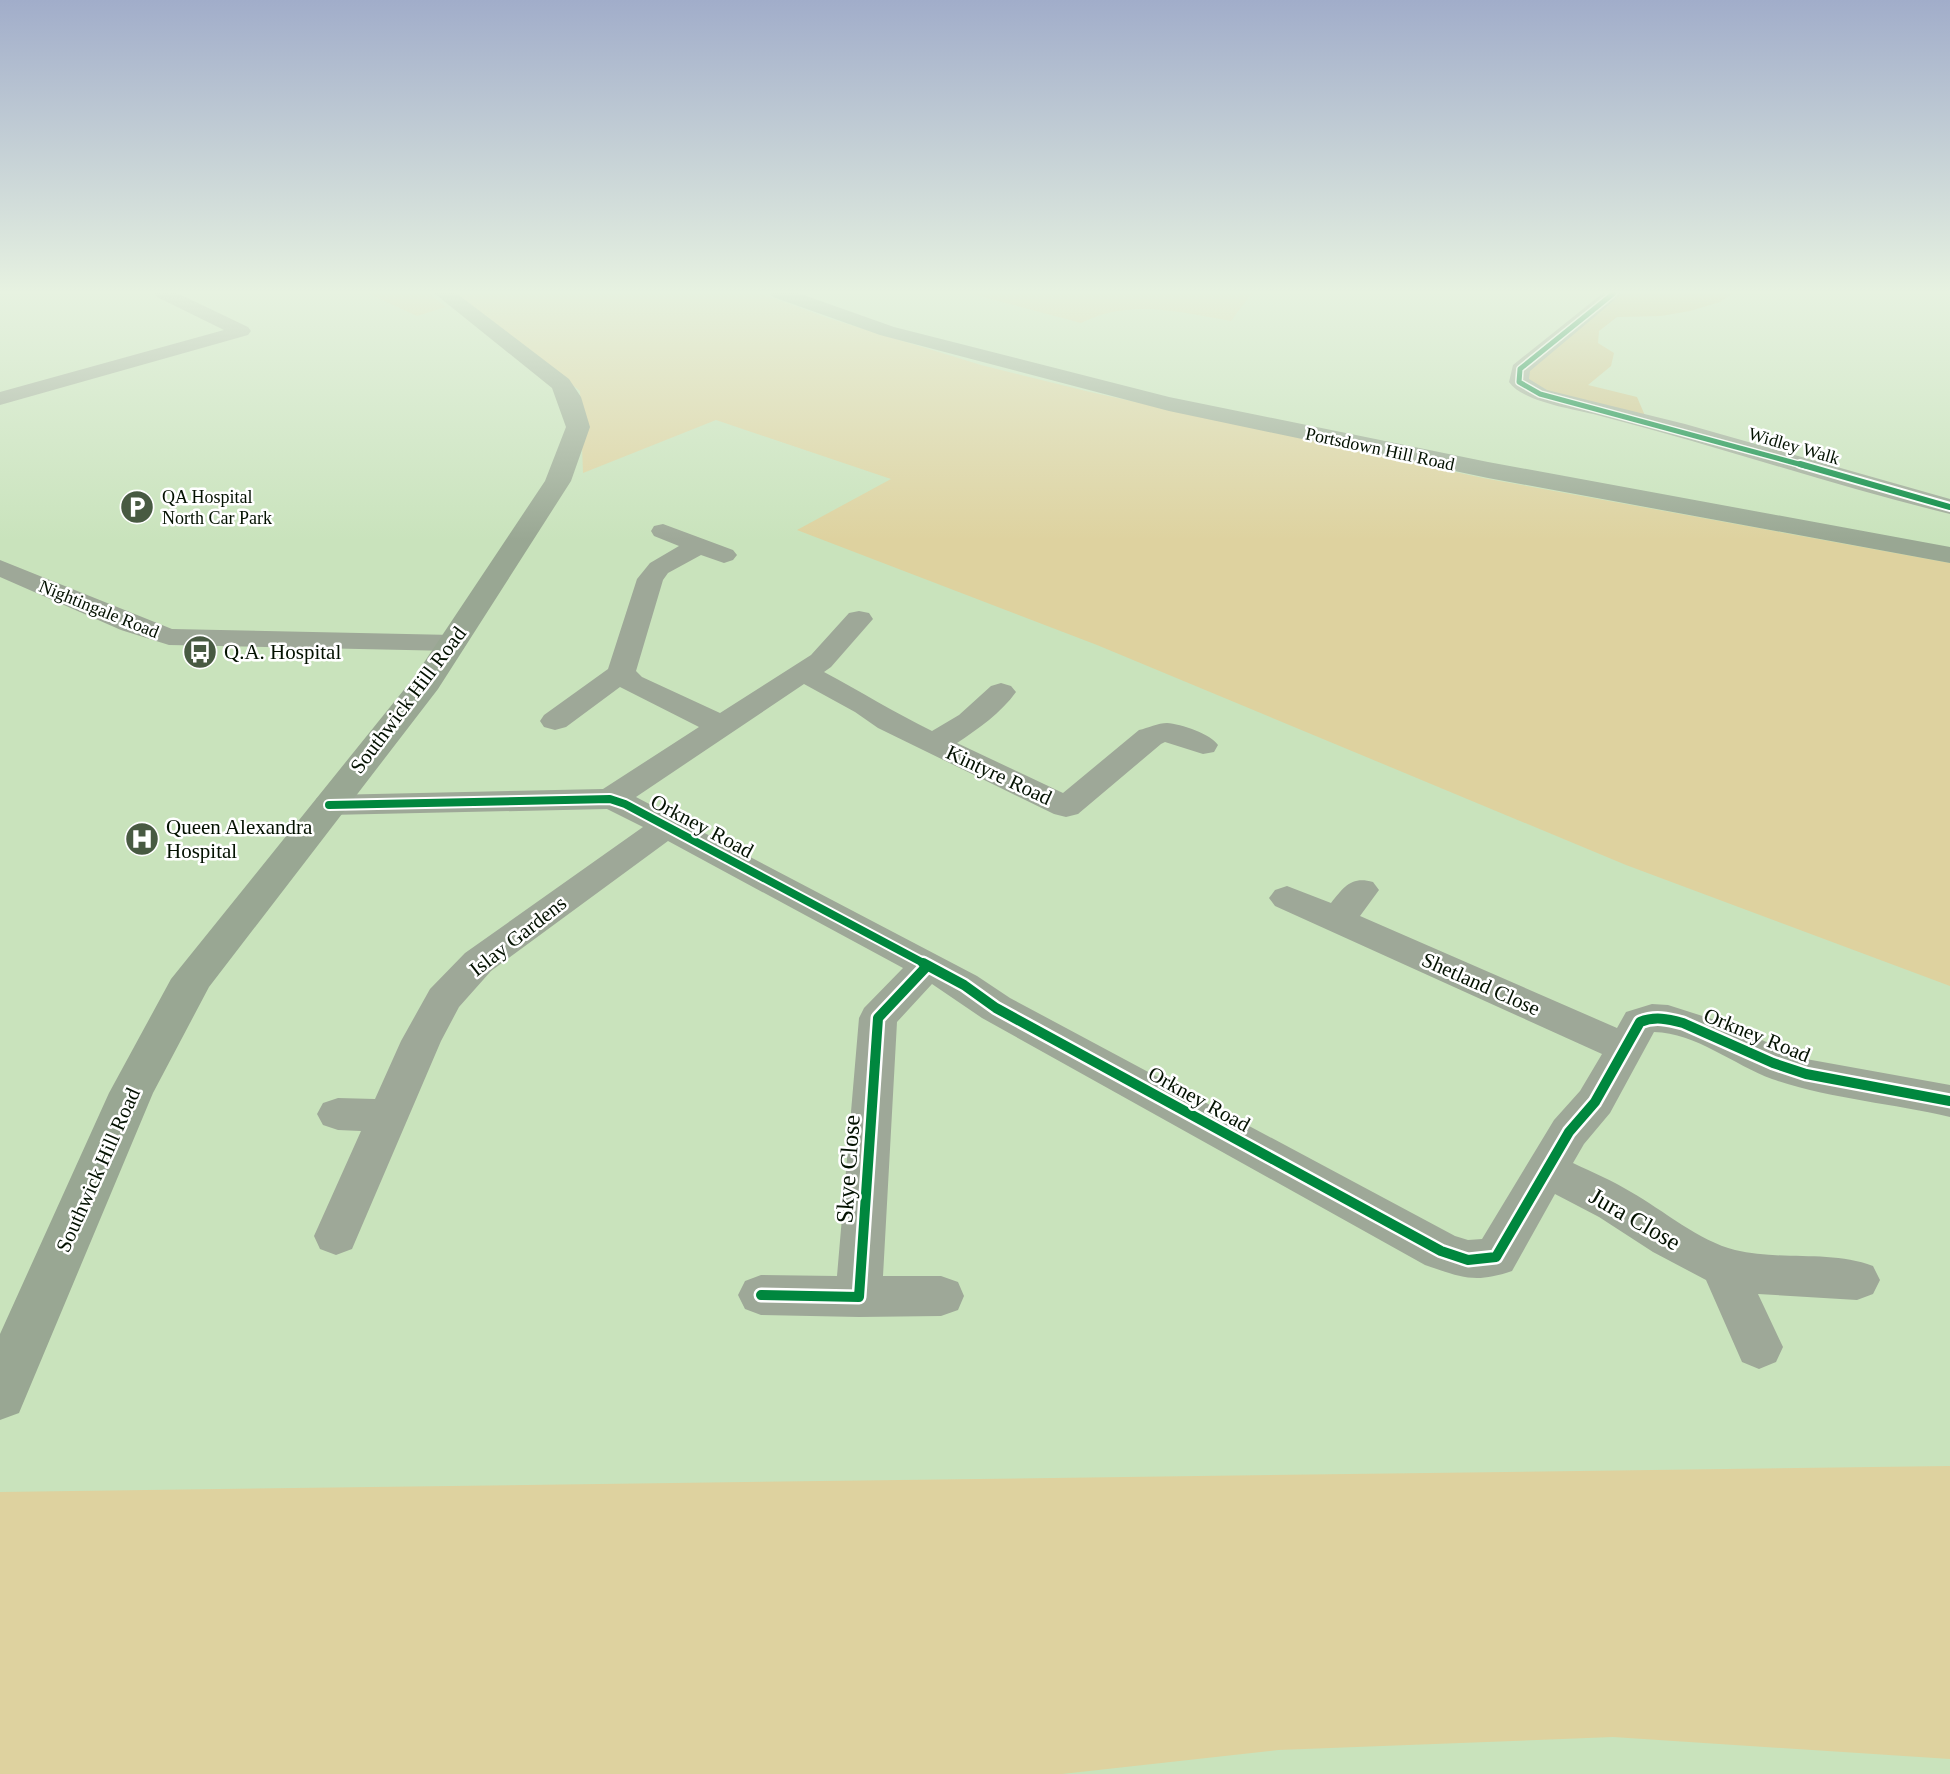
<svg xmlns="http://www.w3.org/2000/svg" width="1950" height="1774" viewBox="0 0 1950 1774" font-family="'Times New Roman',serif">
  <rect width="100%" height="100%" fill="#c9e3bc"/>
  <!-- green -->
  <g fill="#ded29f">
    <path d="M 367,293 L 428,293 L 446,307 L 417,316 Z"/>
    <path d="M 455,293 L 759,293 L 828,318 L 981,365 L 1090,392 L 1483,478 L 1950,563 L 1950,986 L 1626,865 L 1097,645 L 797,530 L 891,479 L 716,420 L 583,473 L 580,391 Z"/>
    <path d="M 968,293 L 1266,293 L 1251,294 L 1231,321 C 1180,312 1129,298 1081,323 Z"/>
    <path d="M 1950,1466 L 1950,1759 L 1613,1737 L 1278,1750 L 1062,1774 L 0,1774 L 0,1492 Z"/>
  </g>
  <!-- forest -->
  <path fill="#d1c38a" d="M 1620,293 L 1733,293 L 1720,302 L 1690,311 L 1661,316 L 1617,317 L 1599,331 L 1598,343 L 1614,353 L 1611,366 L 1588,385 L 1637,397 L 1646,418 L 1548,393 L 1529,384 L 1527,375 L 1530,367 Z"/>
  <g fill="none" stroke-linecap="round" stroke-linejoin="round">
    <!-- minor -->
    <g fill="#9ea898" fill-rule="evenodd">
      <path d="M 154,293 L 177,293 L 248,327 L 251,331 L 248,335 L 0,405 L 0,392 L 224,330 L 157,297 Z"/>
      <path d="M 1603,293 L 1623,293 L 1530,371 L 1529,379 L 1547,390 L 1685,424 L 1950,499 L 1950,514 C 1831,485 1715,445 1597,415 C 1573,409 1523,402 1509,382 L 1513,365 Z"/>
      <path d="M 663,524 L 733,550 L 737,555 L 733,560 L 724,563 L 701,555 L 668,573 L 663,580 L 636,671 L 642,677 L 720,713 L 811,655 L 849,613 L 859,611 L 869,613 L 873,619 L 831,667 L 824,672 C 860,691 895,713 932,731 L 959,715 L 991,686 L 1001,683 L 1011,686 L 1016,692 C 1001,713 978,729 957,743 L 1063,793 L 1139,730 C 1148,728 1158,723 1167,723 C 1181,724 1211,734 1218,745 L 1214,752 L 1203,754 L 1165,742 L 1161,744 L 1078,814 L 1066,817 L 1054,814 L 878,728 L 855,712 L 804,684 L 636,797 L 977,976 L 1010,998 L 1455,1236 L 1468,1240 L 1482,1239 L 1554,1120 L 1580,1091 L 1602,1054 L 1275,906 L 1269,898 L 1275,890 L 1287,886 L 1331,903 C 1344,887 1351,876 1373,882 L 1379,890 L 1360,916 L 1617,1028 L 1626,1012 L 1652,1004 L 1668,1005 L 1715,1020 L 1806,1059 L 1950,1085 L 1950,1117 C 1891,1103 1830,1099 1772,1079 C 1734,1065 1696,1033 1654,1032 L 1610,1113 L 1584,1144 L 1573,1163 C 1592,1172 1613,1181 1631,1192 C 1663,1210 1699,1241 1735,1250 C 1780,1261 1830,1250 1873,1266 L 1880,1280 L 1873,1294 L 1857,1300 L 1758,1294 L 1783,1347 L 1776,1362 L 1759,1369 L 1742,1362 L 1706,1280 L 1653,1252 L 1599,1217 L 1555,1194 L 1512,1271 C 1474,1284 1461,1277 1425,1265 L 982,1018 L 932,984 L 897,1022 L 883,1276 L 941,1276 L 958,1282 L 964,1296 L 958,1310 L 941,1316 L 859,1317 L 761,1315 L 745,1309 L 738,1295 L 745,1281 L 761,1275 L 837,1276 L 859,1018 L 864,1008 L 903,968 L 668,841 L 491,971 L 459,1007 L 441,1041 L 352,1249 L 336,1255 L 320,1249 L 314,1236 L 361,1131 L 338,1130 L 323,1125 L 317,1114 L 323,1103 L 338,1098 L 375,1099 L 401,1041 L 430,989 L 465,953 L 643,827 L 607,809 L 329,815 L 317,812 L 313,805 L 317,798 L 329,795 L 603,789 L 699,727 L 620,687 L 566,727 L 555,730 L 544,727 L 540,721 L 544,715 L 608,669 L 637,579 L 650,563 L 679,546 L 654,536 L 651,531 L 654,526 Z"/>
      <path d="M 0,560 L 172,629 L 453,635 L 463,637 L 467,643 L 463,649 L 453,651 L 169,645 L 121,630 L 0,577 Z"/>
    </g>
    <!-- secondary -->
    <g fill="#99a793" fill-rule="evenodd">
      <path d="M 434,293 L 456,293 L 569,379 L 581,397 L 590,427 L 571,481 L 438,689 L 209,987 L 153,1093 L 19,1413 L 0,1420 L 0,1334 L 109,1093 L 171,979 L 415,676 L 545,481 L 566,427 L 552,388 Z"/>
      <path d="M 770,293 L 798,293 L 894,327 L 1169,397 L 1488,462 L 1950,547 L 1950,563 L 1488,478 L 1169,411 L 880,335 L 773,297 Z"/>
    </g>
    <!-- cycleway-far3 casing -->
    <g stroke="#fff" stroke-width="8">
      <path id="cycleway-far3" d="M 1614,293 L 1520,369 L 1519,382 L 1540,394 L 1806,466"/>
    </g>
    <!-- cycleway-far2 casing -->
    <g stroke="#fff" stroke-width="10">
      <path id="cycleway-far2" d="M 1800,464 L 1950,507"/>
    </g>
    <!-- cycleway-far1 casing -->
    <g stroke="#fff" stroke-width="12">
      <path id="cycleway-far1" d="M 329,805 L 610,799 L 625,804 L 927,965"/>
    </g>
    <!-- cycleway casing -->
    <g stroke="#fff" stroke-width="15">
      <g id="cycleway">
        <path d="M 923,963 L 964,985 L 996,1008 L 1441,1251 L 1468,1260 L 1496,1257 L 1569,1132 L 1595,1102 L 1640,1022 C 1655,1016 1668,1019 1683,1023 L 1773,1063 L 1806,1074 L 1950,1101"/>
        <path d="M 761,1295 L 859,1297 L 878,1018 L 927,966"/>
      </g>
    </g>
    <!-- cycleway-far3 -->
    <use href="#cycleway-far3" stroke="#00873e" stroke-width="5"/>
    <!-- cycleway-far2 -->
    <use href="#cycleway-far2" stroke="#00873e" stroke-width="6"/>
    <!-- cycleway-far1 -->
    <use href="#cycleway-far1" stroke="#00873e" stroke-width="8"/>
    <!-- cycleway -->
    <use href="#cycleway" stroke="#00873e" stroke-width="10"/>
  </g>
  <!-- sky -->
  <linearGradient id="sky" x2="0" y2="1"><stop stop-color="#a1adca"/><stop offset="0.54" stop-color="#e7f2e1"/><stop offset="1" stop-color="#e7f2e1" stop-opacity="0"/></linearGradient>
  <rect width="1950" height="541" fill="url(#sky)"/>
  <!-- icons -->
  <defs>
    <g id="parking-disc" transform="scale(1.75)"><circle r="9.5" fill="#485a42" stroke="#fff"/><path d="M-3.5-5.5H1a3.5 3.5 0 0 1 0 7H-1V5.5H-3.5ZM-1-3.4V-.6H.8a1.4 1.4 0 0 0 0-2.8Z" fill="#fff"/></g>
    <g id="bus-disc" transform="scale(1.75)"><circle r="9.5" fill="#485a42" stroke="#fff"/><path d="M-5-6H5V4H4V6H2V4H-2V6H-4V4H-5ZM-3.5-4V0h7V-4ZM-3.5 1.2v1.5H-2V1.2ZM2 1.2v1.5H3.5V1.2Z" fill="#fff"/></g>
    <g id="hospital-disc" transform="scale(1.75)"><circle r="9.5" fill="#485a42" stroke="#fff"/><path d="M-5-5h3v3.5h4V-5h3V5h-3V1.5h-4V5h-3Z" fill="#fff"/></g>
  </defs>
  <g fill-rule="evenodd">
    <use href="#parking-disc" x="137" y="507"/>
    <use href="#bus-disc" x="200" y="652"/>
    <use href="#hospital-disc" x="142" y="839"/>
  </g>
  <g text-anchor="middle" dominant-baseline="central" stroke-width="5" stroke-linejoin="round" paint-order="stroke">
    <!-- far-street labels -->
    <g font-size="18" fill="#031100" stroke="#fff">
      <text transform="translate(1794 446) rotate(16)">Widley Walk</text>
      <text transform="translate(1380 449) rotate(12)">Portsdown Hill Road</text>
      <text transform="translate(99 609) rotate(22)">Nightingale Road</text>
    </g>
    <!-- far-poi labels -->
    <g font-size="18" fill="#031100" stroke="#fff" text-anchor="start">
      <text x="162" y="497">QA Hospital<tspan x="162" dy="21">North Car Park</tspan></text>
    </g>
    <!-- poi labels -->
    <g font-size="21" fill="#031100" stroke="#fff" text-anchor="start">
      <text x="224" y="652">Q.A. Hospital</text>
      <text x="166" y="827">Queen Alexandra<tspan x="166" dy="24">Hospital</tspan></text>
    </g>
    <!-- street labels -->
    <g font-size="21" fill="#031100" stroke="#fff">
      <text transform="translate(408 700) rotate(-53)">Southwick Hill Road</text>
      <text transform="translate(999 775) rotate(25)">Kintyre Road</text>
      <text transform="translate(702 826) rotate(28)">Orkney Road</text>
      <text transform="translate(518 936) rotate(-38)">Islay Gardens</text>
      <text transform="translate(1481 984) rotate(24)">Shetland Close</text>
      <text transform="translate(1757 1035) rotate(22)">Orkney Road</text>
      <text transform="translate(1199 1099) rotate(29)">Orkney Road</text>
      <text transform="translate(98 1170) rotate(-66)">Southwick Hill Road</text>
    </g>
    <!-- near-street labels -->
    <g font-size="24" fill="#031100" stroke="#fff">
      <text transform="translate(848 1169) rotate(-86)">Skye Close</text>
      <text transform="translate(1635 1219) rotate(30)">Jura Close</text>
    </g>
  </g>
</svg>
